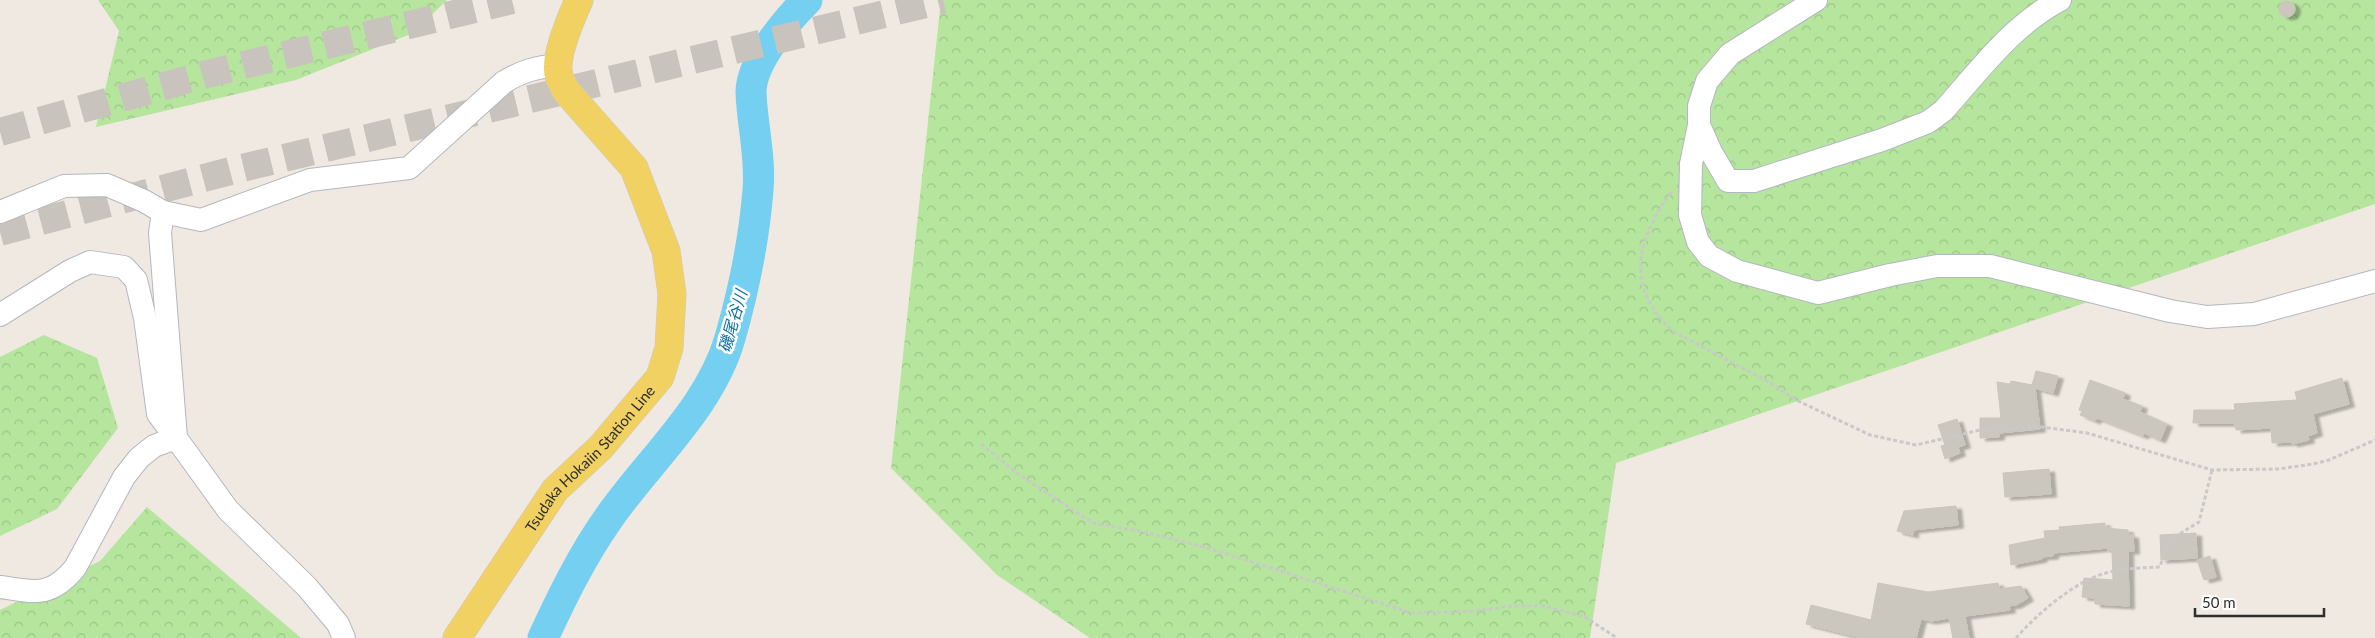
<svg xmlns="http://www.w3.org/2000/svg" width="2375" height="638" viewBox="0 0 2375 638" font-family="Lato,'Noto Sans JP',sans-serif">
  <defs>
    <pattern id="forest-crowns" width="20" height="18" patternUnits="userSpaceOnUse" patternTransform="scale(1.25)"><rect width="20" height="18" fill="#b6e59e"/><path d="M2 6a3 3 0 1 1 6 0M12 15a3 3 0 1 1 6 0" fill="none" stroke="#9dc588"/></pattern>
    <filter id="shadow"><feDropShadow dx="5.5" dy="3" stdDeviation="1" flood-color="#0004"/></filter>
  </defs>
  <rect width="100%" height="100%" fill="#efe9e1"/>
  <!-- forest -->
  <g fill="url(#forest-crowns)">
    <path d="M 98,0 L 447,0 L 413,33 L 296,80 L 96,127 L 119,31 Z"/>
    <path d="M 941,0 L 2375,0 L 2375,204 L 1616,463 L 1590,638 L 1090,638 L 997,575 L 891,468 Z"/>
    <path d="M 44,335 L 97,358 L 118,428 L 57,509 L 0,536 L 0,357 Z"/>
    <path d="M 147,507 L 300,637 L 300,638 L 0,638 L 0,610 L 100,561 Z"/>
  </g>
  <g fill="none" stroke-linecap="round" stroke-linejoin="round">
    <!-- river -->
    <path stroke="#75cff0" stroke-width="31" d="M 543,638 C 562,597 582,556 608,519 C 648,461 710,408 730,338 C 744,289 754,240 758,190 C 761,156 752,125 751,92 C 751,62 787,20 807,0"/>
  </g>
  <!-- building -->
  <g fill="#cbc7bf" stroke="#cbc5ba" filter="url(#shadow)">
    <circle cx="2287" cy="9" r="8"/>
    <path d="M 2036,371 L 2058,376 L 2053,393 L 2035,388 L 2040,429 L 1999,433 L 1999,437 L 1980,438 L 1980,418 L 2001,418 L 1997,382 L 2010,384 L 2011,381 L 2032,385 Z"/>
    <path d="M 2342,378 L 2349,404 L 2313,414 L 2317,433 L 2308,436 L 2309,440 L 2292,444 L 2292,442 L 2272,443 L 2271,428 L 2236,430 L 2235,423 L 2193,423 L 2194,410 L 2235,410 L 2234,404 L 2297,400 L 2295,392 Z"/>
    <path d="M 2090,380 L 2125,393 L 2123,399 L 2142,406 L 2140,412 L 2167,424 L 2160,440 L 2144,433 L 2143,436 L 2097,418 L 2095,421 L 2080,415 L 2082,411 L 2079,410 Z"/>
    <path d="M 1957,419 L 1965,445 L 1958,447 L 1960,453 L 1945,459 L 1941,446 L 1945,445 L 1938,425 Z"/>
    <path d="M 2049,469 L 2051,494 L 2005,497 L 2003,473 Z"/>
    <path d="M 1956,506 L 1958,525 L 1913,530 L 1913,535 L 1897,531 L 1904,511 Z"/>
    <path d="M 2105,523 L 2105,528 L 2128,530 L 2128,535 L 2133,535 L 2134,551 L 2128,551 L 2129,606 L 2095,604 L 2095,598 L 2082,597 L 2084,578 L 2113,580 L 2112,552 L 2108,552 L 2108,548 L 2053,553 L 2053,556 L 2041,557 L 2042,559 L 2011,565 L 2009,545 L 2045,538 L 2044,531 L 2060,530 L 2059,527 Z"/>
    <path d="M 2196,533 L 2197,558 L 2161,560 L 2160,535 Z"/>
    <path d="M 2210,556 L 2216,577 L 2204,580 L 2197,560 Z"/>
    <path d="M 1878,583 L 1928,592 L 1998,583 L 1999,589 L 2021,586 L 2028,598 L 2016,605 L 2009,606 L 2010,610 L 1965,616 L 1969,638 L 1953,638 L 1949,618 L 1931,621 L 1921,619 L 1916,638 L 1862,638 L 1806,624 L 1811,605 L 1871,620 Z"/>
  </g>
  <g fill="none" stroke-linecap="round" stroke-linejoin="round">
    <!-- highway-tunnel -->
    <g stroke="#c8c4bd" stroke-width="28" stroke-dasharray="28 14" stroke-linecap="butt">
      <path d="M 0,132 L 207,74 L 512,0"/>
      <path d="M 0,232 L 238,169 L 943,0"/>
    </g>
    <!-- minor casing -->
    <g stroke="#b4b7c1" stroke-width="24">
      <g id="minor">
        <path d="M 1816,0 L 1730,54 L 1707,81 L 1699,106 L 1699,125 L 1691,164 L 1690,215 L 1698,242 L 1709,256 L 1737,271 L 1818,293 L 1890,275 L 1937,266 L 1990,266 L 2170,311 L 2207,317 L 2254,314 L 2375,281"/>
        <path d="M 1699,125 L 1711,152 L 1728,181 L 1754,181 L 1882,140 L 1928,122 L 1943,111 C 1979,71 2012,25 2060,0"/>
        <path d="M 0,212 L 64,186 L 107,185 L 144,201 L 163,212 L 201,220 L 310,180 L 409,168 L 504,82 C 522,71 537,67 558,65"/>
        <path d="M 163,212 L 160,233 L 176,438 L 228,510 L 307,587 L 338,624 L 344,638"/>
        <path d="M 0,315 L 70,271 L 90,262 L 124,267 L 136,280 L 145,318 L 158,414 L 176,438 L 154,446 L 139,458 L 124,477 L 75,568 C 50,598 35,592 0,587"/>
      </g>
    </g>
    <!-- major casing -->
    <g stroke="#c9c9c9" stroke-width="29">
      <g id="major">
        <path id="s1" d="M 457,638 L 555,490 L 601,447 L 660,377 L 669,348 L 672,294 L 666,251 L 634,168 L 567,92 C 562,83 557,76 558,65 C 559,46 571,18 579,0"/>
      </g>
    </g>
    <!-- path -->
    <g stroke="#c9c9c9" stroke-width="3" stroke-dasharray="4 2.5" stroke-linecap="butt">
      <path d="M 1671,192 C 1636,242 1624,287 1674,332 L 1769,382 L 1796,400 L 1870,435 L 1916,445 L 1980,430 L 2042,427 L 2087,433 L 2212,470 L 2278,469 L 2313,464 L 2329,460 L 2375,440"/>
      <path d="M 981,444 L 1018,474 L 1093,523 L 1144,532 L 1208,548 L 1412,613 L 1475,611 L 1511,606 L 1544,606 L 1585,617 L 1617,638"/>
      <path d="M 2016,638 C 2037,614 2075,581 2106,573 C 2123,568 2142,568 2160,567 L 2168,541 L 2199,522 L 2212,470"/>
    </g>
    <!-- minor -->
    <use href="#minor" stroke="#fff" stroke-width="22"/>
    <!-- major -->
    <use href="#major" stroke="#f2d163" stroke-width="28"/>
  </g>
  <g text-anchor="middle" dominant-baseline="central" stroke-width="5" stroke-linejoin="round" paint-order="stroke">
    <!-- street labels -->
    <g font-size="15" fill="#2e2e2e" stroke="#fff">
      <text stroke="none"><textPath href="#s1" startOffset="224">Tsudaka Hokaiin Station Line</textPath></text>
    </g>
    <!-- water labels -->
    <g font-size="16" font-style="italic" fill="#0d6fa3" stroke="#fff">
      <text transform="translate(732 321) rotate(-74)">磯尾谷川</text>
    </g>
  </g>
  <!-- scale -->
  <path d="M2195 608v8h129v-8" fill="none" stroke="#2e2e2e" stroke-width="2.5"/>
  <text x="2202" y="608" font-size="15" fill="#2e2e2e" stroke="#ffffff" stroke-width="4" paint-order="stroke">50 m</text>
</svg>
